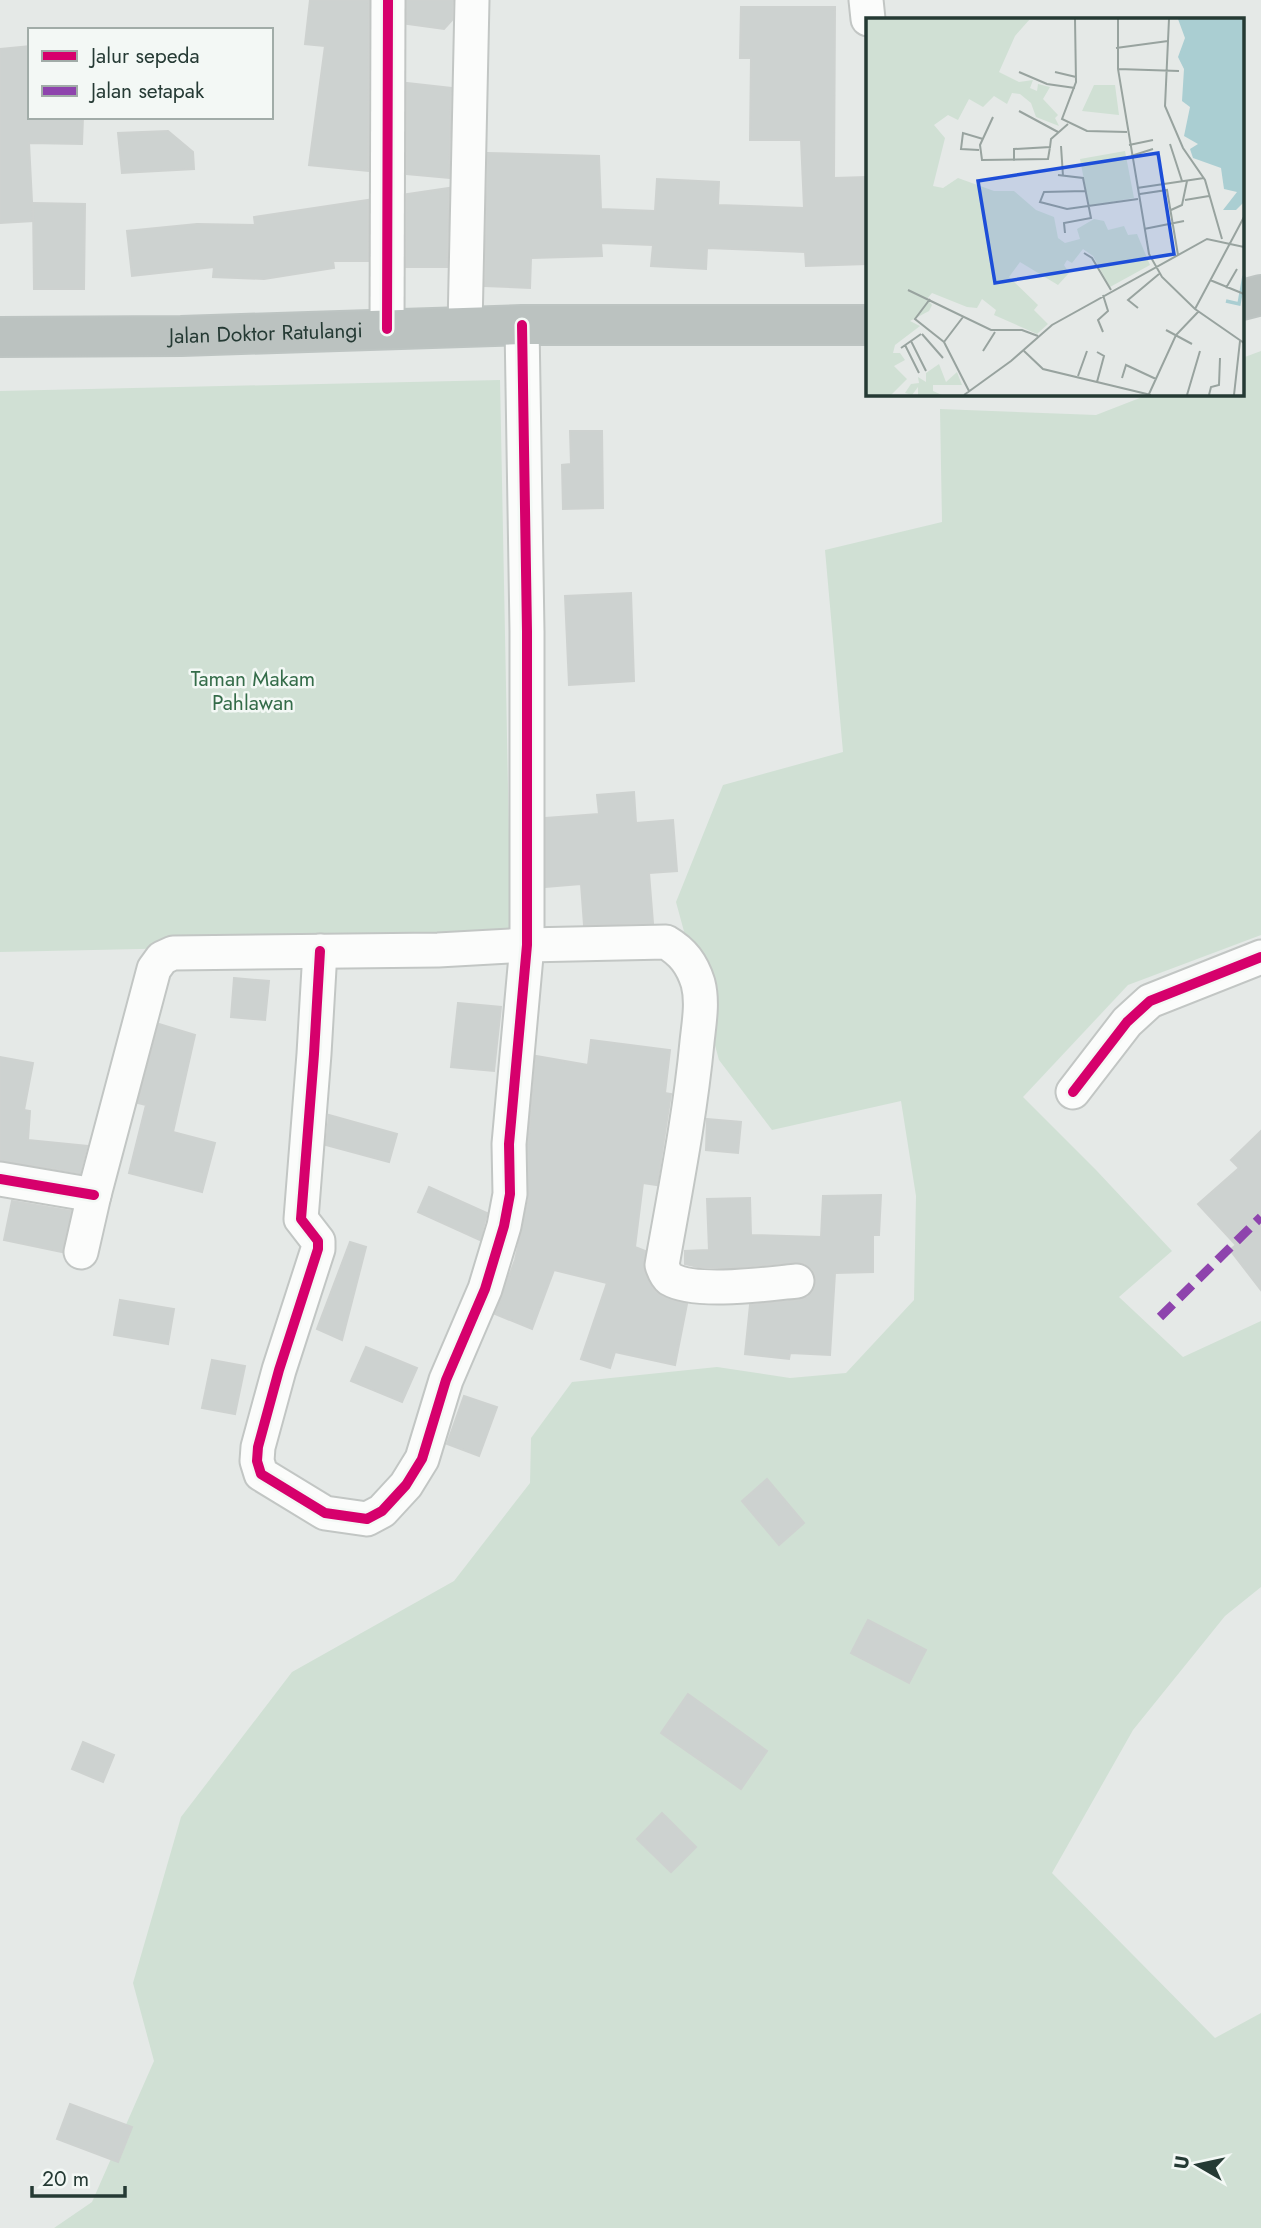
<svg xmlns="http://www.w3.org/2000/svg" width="1261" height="2228" viewBox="0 0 1261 2228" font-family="Jost,sans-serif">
  <rect width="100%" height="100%" fill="#e5e9e7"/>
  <!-- green -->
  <g fill="#d0e0d4">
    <path d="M 1261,351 L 1261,935 L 1128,985 L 1023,1097 L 1096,1170 L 1172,1251 L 1119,1297 L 1183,1357 L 1261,1321 L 1261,1587 L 1225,1616 L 1133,1730 L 1052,1873 L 1215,2038 L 1261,2013 L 1261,2228 L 54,2228 L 92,2202 L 154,2061 L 133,1983 L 181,1817 L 292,1672 L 454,1581 L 530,1483 L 531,1438 L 572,1382 L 717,1367 L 790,1378 L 846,1373 L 914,1300 L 916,1196 L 901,1101 L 772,1130 L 719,1060 L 676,902 L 723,785 L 843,752 L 825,550 L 942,522 L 940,409 L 1096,415 L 1150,394 L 1242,394 L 1242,358 Z"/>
    <path d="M 500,380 L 511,941 L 0,952 L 0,391 Z"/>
  </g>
  <!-- building -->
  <g fill="#cdd2d0" stroke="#ced2d0" stroke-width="2">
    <path d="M 310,0 L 369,0 L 368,171 L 309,165 L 325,46 L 305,44 Z"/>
    <path d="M 407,0 L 453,0 L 452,20 L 444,29 L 407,24 Z"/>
    <path d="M 741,7 L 835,7 L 834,178 L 866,177 L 867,264 L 806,266 L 805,252 L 707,248 L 706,269 L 651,266 L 653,245 L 601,243 L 602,256 L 531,258 L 530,288 L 485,286 L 488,153 L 599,156 L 601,209 L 655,211 L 657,179 L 719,182 L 718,205 L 804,208 L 801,140 L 750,140 L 751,58 L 740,58 Z"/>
    <path d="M 30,46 L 30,117 L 83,117 L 82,144 L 29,143 L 33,221 L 0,223 L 0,49 Z"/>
    <path d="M 407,83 L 451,88 L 449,178 L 407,174 Z"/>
    <path d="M 168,131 L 193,152 L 194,169 L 122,173 L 118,133 Z"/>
    <path d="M 449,188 L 447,267 L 406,267 L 407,194 Z"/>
    <path d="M 368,200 L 368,261 L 333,261 L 334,268 L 264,279 L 213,277 L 214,267 L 132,276 L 127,231 L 197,224 L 255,225 L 254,217 Z"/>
    <path d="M 33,203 L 85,204 L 84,289 L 34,289 Z"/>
    <path d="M 570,431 L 602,431 L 603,508 L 563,509 L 562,465 L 571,464 Z"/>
    <path d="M 631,593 L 634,681 L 569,685 L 565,596 Z"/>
    <path d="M 634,792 L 636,823 L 673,820 L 677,871 L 649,873 L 653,923 L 584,925 L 581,884 L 546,887 L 546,818 L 599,814 L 597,795 Z"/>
    <path d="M 234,978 L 269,981 L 265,1020 L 231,1017 Z"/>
    <path d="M 458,1003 L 501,1007 L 494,1071 L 451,1067 Z"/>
    <path d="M 159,1024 L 195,1035 L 173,1132 L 215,1143 L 202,1192 L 129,1173 L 146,1105 L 138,1103 Z"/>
    <path d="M 591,1040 L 670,1050 L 665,1093 L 671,1094 L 657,1185 L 643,1183 L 635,1247 L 645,1251 L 644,1271 L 654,1290 L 663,1297 L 687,1304 L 675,1365 L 615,1352 L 610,1368 L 581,1359 L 607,1283 L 554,1270 L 532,1329 L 495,1314 L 515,1260 L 529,1198 L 528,1145 L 536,1056 L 588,1065 Z"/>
    <path d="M 0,1057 L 33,1063 L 24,1110 L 30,1111 L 28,1140 L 87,1146 L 80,1173 L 0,1160 Z"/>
    <path d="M 329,1115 L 397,1134 L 389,1162 L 326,1145 Z"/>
    <path d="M 707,1119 L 741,1122 L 738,1153 L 706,1150 Z"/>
    <path d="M 1261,1131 L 1261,1290 L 1230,1250 L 1236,1245 L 1198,1204 L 1239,1168 L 1231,1160 Z"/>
    <path d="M 429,1187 L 487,1213 L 480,1240 L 418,1212 Z"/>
    <path d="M 881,1195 L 879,1235 L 873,1235 L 873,1272 L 835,1273 L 830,1355 L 790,1353 L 789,1359 L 745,1354 L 750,1305 L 799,1300 L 808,1297 L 814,1289 L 816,1278 L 812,1269 L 804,1263 L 796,1262 L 731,1268 L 698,1267 L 685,1264 L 685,1251 L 709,1250 L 707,1199 L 750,1198 L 751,1235 L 821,1237 L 823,1196 Z"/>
    <path d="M 12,1201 L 71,1211 L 62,1252 L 4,1240 Z"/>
    <path d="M 350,1242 L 366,1247 L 342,1340 L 317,1329 Z"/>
    <path d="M 120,1300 L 174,1309 L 168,1344 L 114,1335 Z"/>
    <path d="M 366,1347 L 417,1368 L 402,1402 L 351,1381 Z"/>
    <path d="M 212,1360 L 245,1366 L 235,1414 L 202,1408 Z"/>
    <path d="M 464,1396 L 497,1407 L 479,1456 L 447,1444 Z"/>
    <path d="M 767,1479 L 804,1523 L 779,1545 L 742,1501 Z"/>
    <path d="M 868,1620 L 926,1650 L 909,1683 L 851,1653 Z"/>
    <path d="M 688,1694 L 767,1751 L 741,1789 L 661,1733 Z"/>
    <path d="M 83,1742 L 114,1755 L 103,1782 L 72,1769 Z"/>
    <path d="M 662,1813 L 696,1847 L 671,1872 L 637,1839 Z"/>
    <path d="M 70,2104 L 132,2127 L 118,2162 L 57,2139 Z"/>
  </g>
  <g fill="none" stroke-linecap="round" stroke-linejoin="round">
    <!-- street casing -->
    <g stroke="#c2c6c4" stroke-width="37">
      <g id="street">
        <path d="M 866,0 L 868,19"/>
        <path d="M 465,327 L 472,0"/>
        <path d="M 387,329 L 388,0"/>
        <path d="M 320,951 L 314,1054 L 301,1219 L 318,1241 L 318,1249 L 279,1370 L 258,1447 L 257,1461 L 261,1474 L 325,1513 L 367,1519 L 382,1511 L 406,1485 L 422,1459 L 446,1380 L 485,1289 L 504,1226 L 510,1194 L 509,1144 L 527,945 L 527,631 L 522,325"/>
        <path d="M 1073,1092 L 1127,1022 L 1150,1001 L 1261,957"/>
        <path d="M 0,1179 L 94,1195"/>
        <path d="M 81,1252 L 94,1195 L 154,969 L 162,958 L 173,953 L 438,950 L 527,945 L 666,942 C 683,952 692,964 698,983 C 703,1002 699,1023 697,1042 C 690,1116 675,1191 662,1265 C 664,1270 665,1275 670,1279 C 695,1294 767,1284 797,1281"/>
      </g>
    </g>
    <!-- highway casing -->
    <g stroke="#bdc4c2" stroke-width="42">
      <g id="highway">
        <path d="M 1242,300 L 1261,295"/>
        <path id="s1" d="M 0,337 L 181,336 L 522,325 L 867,325"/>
      </g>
    </g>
    <!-- street -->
    <use href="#street" stroke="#fbfcfb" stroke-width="33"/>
    <!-- highway -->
    <use href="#highway" stroke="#bbc2c0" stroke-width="38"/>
    <!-- quiet -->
    <path stroke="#8e44ad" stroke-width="9" stroke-dasharray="18 9" stroke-linecap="butt" d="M 1160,1317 L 1261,1217"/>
    <!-- cycleway casing -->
    <g stroke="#f3f8f5" stroke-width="15">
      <g id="cycleway">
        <path d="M 387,329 L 388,0"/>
        <path d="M 320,951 L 314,1054 L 301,1219 L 318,1241 L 318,1249 L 279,1370 L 258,1447 L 257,1461 L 261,1474 L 325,1513 L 367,1519 L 382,1511 L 406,1485 L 422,1459 L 446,1380 L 485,1289 L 504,1226 L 510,1194 L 509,1144 L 527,945 L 527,631 L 522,325"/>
        <path d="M 1073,1092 L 1127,1022 L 1150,1001 L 1261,957"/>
        <path d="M 0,1179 L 94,1195"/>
      </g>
    </g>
    <!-- cycleway -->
    <use href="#cycleway" stroke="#d6006c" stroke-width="10"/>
  </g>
  <g text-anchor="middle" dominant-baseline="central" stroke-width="5" stroke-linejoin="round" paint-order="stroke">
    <!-- street labels -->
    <g font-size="21" fill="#253a34" stroke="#f3f8f5">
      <text stroke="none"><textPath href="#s1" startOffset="266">Jalan Doktor Ratulangi</textPath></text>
    </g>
    <!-- park labels -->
    <g font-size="21" fill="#346c49" stroke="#f3f8f5">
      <text x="253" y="679">Taman Makam<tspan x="253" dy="24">Pahlawan</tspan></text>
    </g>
  </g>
  <!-- overview -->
  <g transform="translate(866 18)">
    <rect width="378" height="378" fill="#e5e9e7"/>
    <path d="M 0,1 L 164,1 L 149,18 L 133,54 L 153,64 L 167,62 L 164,70 L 171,73 L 172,66 L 184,69 L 177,81 L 192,97 L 189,100 L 193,108 L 170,99 L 165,85 L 154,76 L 146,75 L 141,86 L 128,78 L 117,89 L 103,81 L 92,102 L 82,97 L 68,107 L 79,120 L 67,168 L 77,170 L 92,160 L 128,173 L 148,173 L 170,192 L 188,199 L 192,220 L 199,225 L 214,221 L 211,211 L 228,201 L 238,203 L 242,212 L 258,208 L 262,217 L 271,216 L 284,247 L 244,269 L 227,238 L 217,231 L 206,245 L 201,242 L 198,247 L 203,255 L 192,267 L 154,244 L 143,259 L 172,287 L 168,292 L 182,306 L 171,316 L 128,297 L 130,292 L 116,281 L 111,290 L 101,289 L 66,275 L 61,281 L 66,287 L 63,293 L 44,303 L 54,308 L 29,327 L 27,335 L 34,335 L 39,342 L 28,348 L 41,361 L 25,377 L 0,377 ZM 228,67 L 249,67 L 253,97 L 216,93 ZM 259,133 L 268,180 L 223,188 L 214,141 ZM 73,346 L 80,364 L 91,354 L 96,367 L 67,367 L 67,373 L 76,377 L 52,377 L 52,369 L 46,377 L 39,375 L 45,366 L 53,365 L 52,359 L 60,364 L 60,355 Z" fill="#d0e0d4"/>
    <path d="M 312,1 L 378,1 L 378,184 L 370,192 L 357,192 L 371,174 L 358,171 L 355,150 L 327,140 L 324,131 L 332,126 L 318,118 L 324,89 L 316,83 L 318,51 L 312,39 L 319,20 Z" fill="#aaced2"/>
    <path fill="none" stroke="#aaced2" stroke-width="3.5" d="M 360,283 L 373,286 L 378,258"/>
    <path fill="none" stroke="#98a39f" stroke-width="2" d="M 209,1 L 210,64 L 196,101 L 221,113 L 261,114M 252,1 L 252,51 L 283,236 L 296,259 L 329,291 L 378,325M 303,1 L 299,88 L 317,130 L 339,162 L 356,221M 250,30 L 302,23M 252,51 L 313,53M 153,54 L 181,66 L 209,70M 189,54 L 210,59M 153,93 L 192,114M 127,99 L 114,127 L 116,142 L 182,141 L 184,129M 304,126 L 316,163M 263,127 L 287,122M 195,128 L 197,158M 113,132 L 95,131 L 97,115 L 117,121M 265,138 L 287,131M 148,143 L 148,131 L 184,129 L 185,121 L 202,106M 192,157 L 217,160 L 225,200 L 198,205 L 199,215M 271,170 L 338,160M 219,173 L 178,174 L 174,184 L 201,191 L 272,181M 274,176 L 301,172 L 312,237M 319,182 L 343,178M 305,192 L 316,187 L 321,163M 278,211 L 318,203M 218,235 L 226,240 L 245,272M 344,262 L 378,276M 360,270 L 371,251M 42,272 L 125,312 L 156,312 L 172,318M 237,277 L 242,293 L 232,302 L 237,314M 64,281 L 49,301 L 78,324M 272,290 L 262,282 L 293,256M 329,291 L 378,199M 97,299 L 78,324 L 103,373M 300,312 L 326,326M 56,316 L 77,340M 45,323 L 60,353M 39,327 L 53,355M 35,330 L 55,316M 117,333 L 129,314M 158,333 L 177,351 L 285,377M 231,334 L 238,338 L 231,364M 212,358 L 221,333M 256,360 L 260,347 L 290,361M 283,376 L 310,317 L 332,294M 98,377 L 145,343 L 186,307 L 341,221 L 378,229M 321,377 L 334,333M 343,377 L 345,369 L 353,367 L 354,340M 368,377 L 374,323"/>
    <path fill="#1d4ed8" fill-opacity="0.15" stroke="#1d4ed8" stroke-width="3.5" d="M 292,135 L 308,236 L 129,265 L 112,163 Z"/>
    <rect width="378" height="378" fill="none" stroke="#253a34" stroke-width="3.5"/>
  </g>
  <!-- legend -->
  <rect x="28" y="28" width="245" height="91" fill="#f3f8f5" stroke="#a1aca8" stroke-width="2"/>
  <rect x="42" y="51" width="35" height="10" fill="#d6006c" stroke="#a1aca8" stroke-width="2"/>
  <text x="91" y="63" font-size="21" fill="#253a34">Jalur sepeda</text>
  <rect x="42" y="86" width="35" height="10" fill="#8e44ad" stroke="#a1aca8" stroke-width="2"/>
  <text x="91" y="98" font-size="21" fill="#253a34">Jalan setapak</text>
  <!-- north arrow -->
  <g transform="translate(1198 2165) rotate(279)" stroke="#f3f8f5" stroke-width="5" paint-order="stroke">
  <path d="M0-5L12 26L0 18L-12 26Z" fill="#253a34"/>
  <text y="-10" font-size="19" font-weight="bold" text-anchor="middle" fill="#253a34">U</text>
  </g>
  <!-- scale -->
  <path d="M32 2186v10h93v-10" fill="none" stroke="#253a34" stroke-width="3.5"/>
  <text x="42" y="2186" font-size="21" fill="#253a34" stroke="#f3f8f5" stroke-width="5" paint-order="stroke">20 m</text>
</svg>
